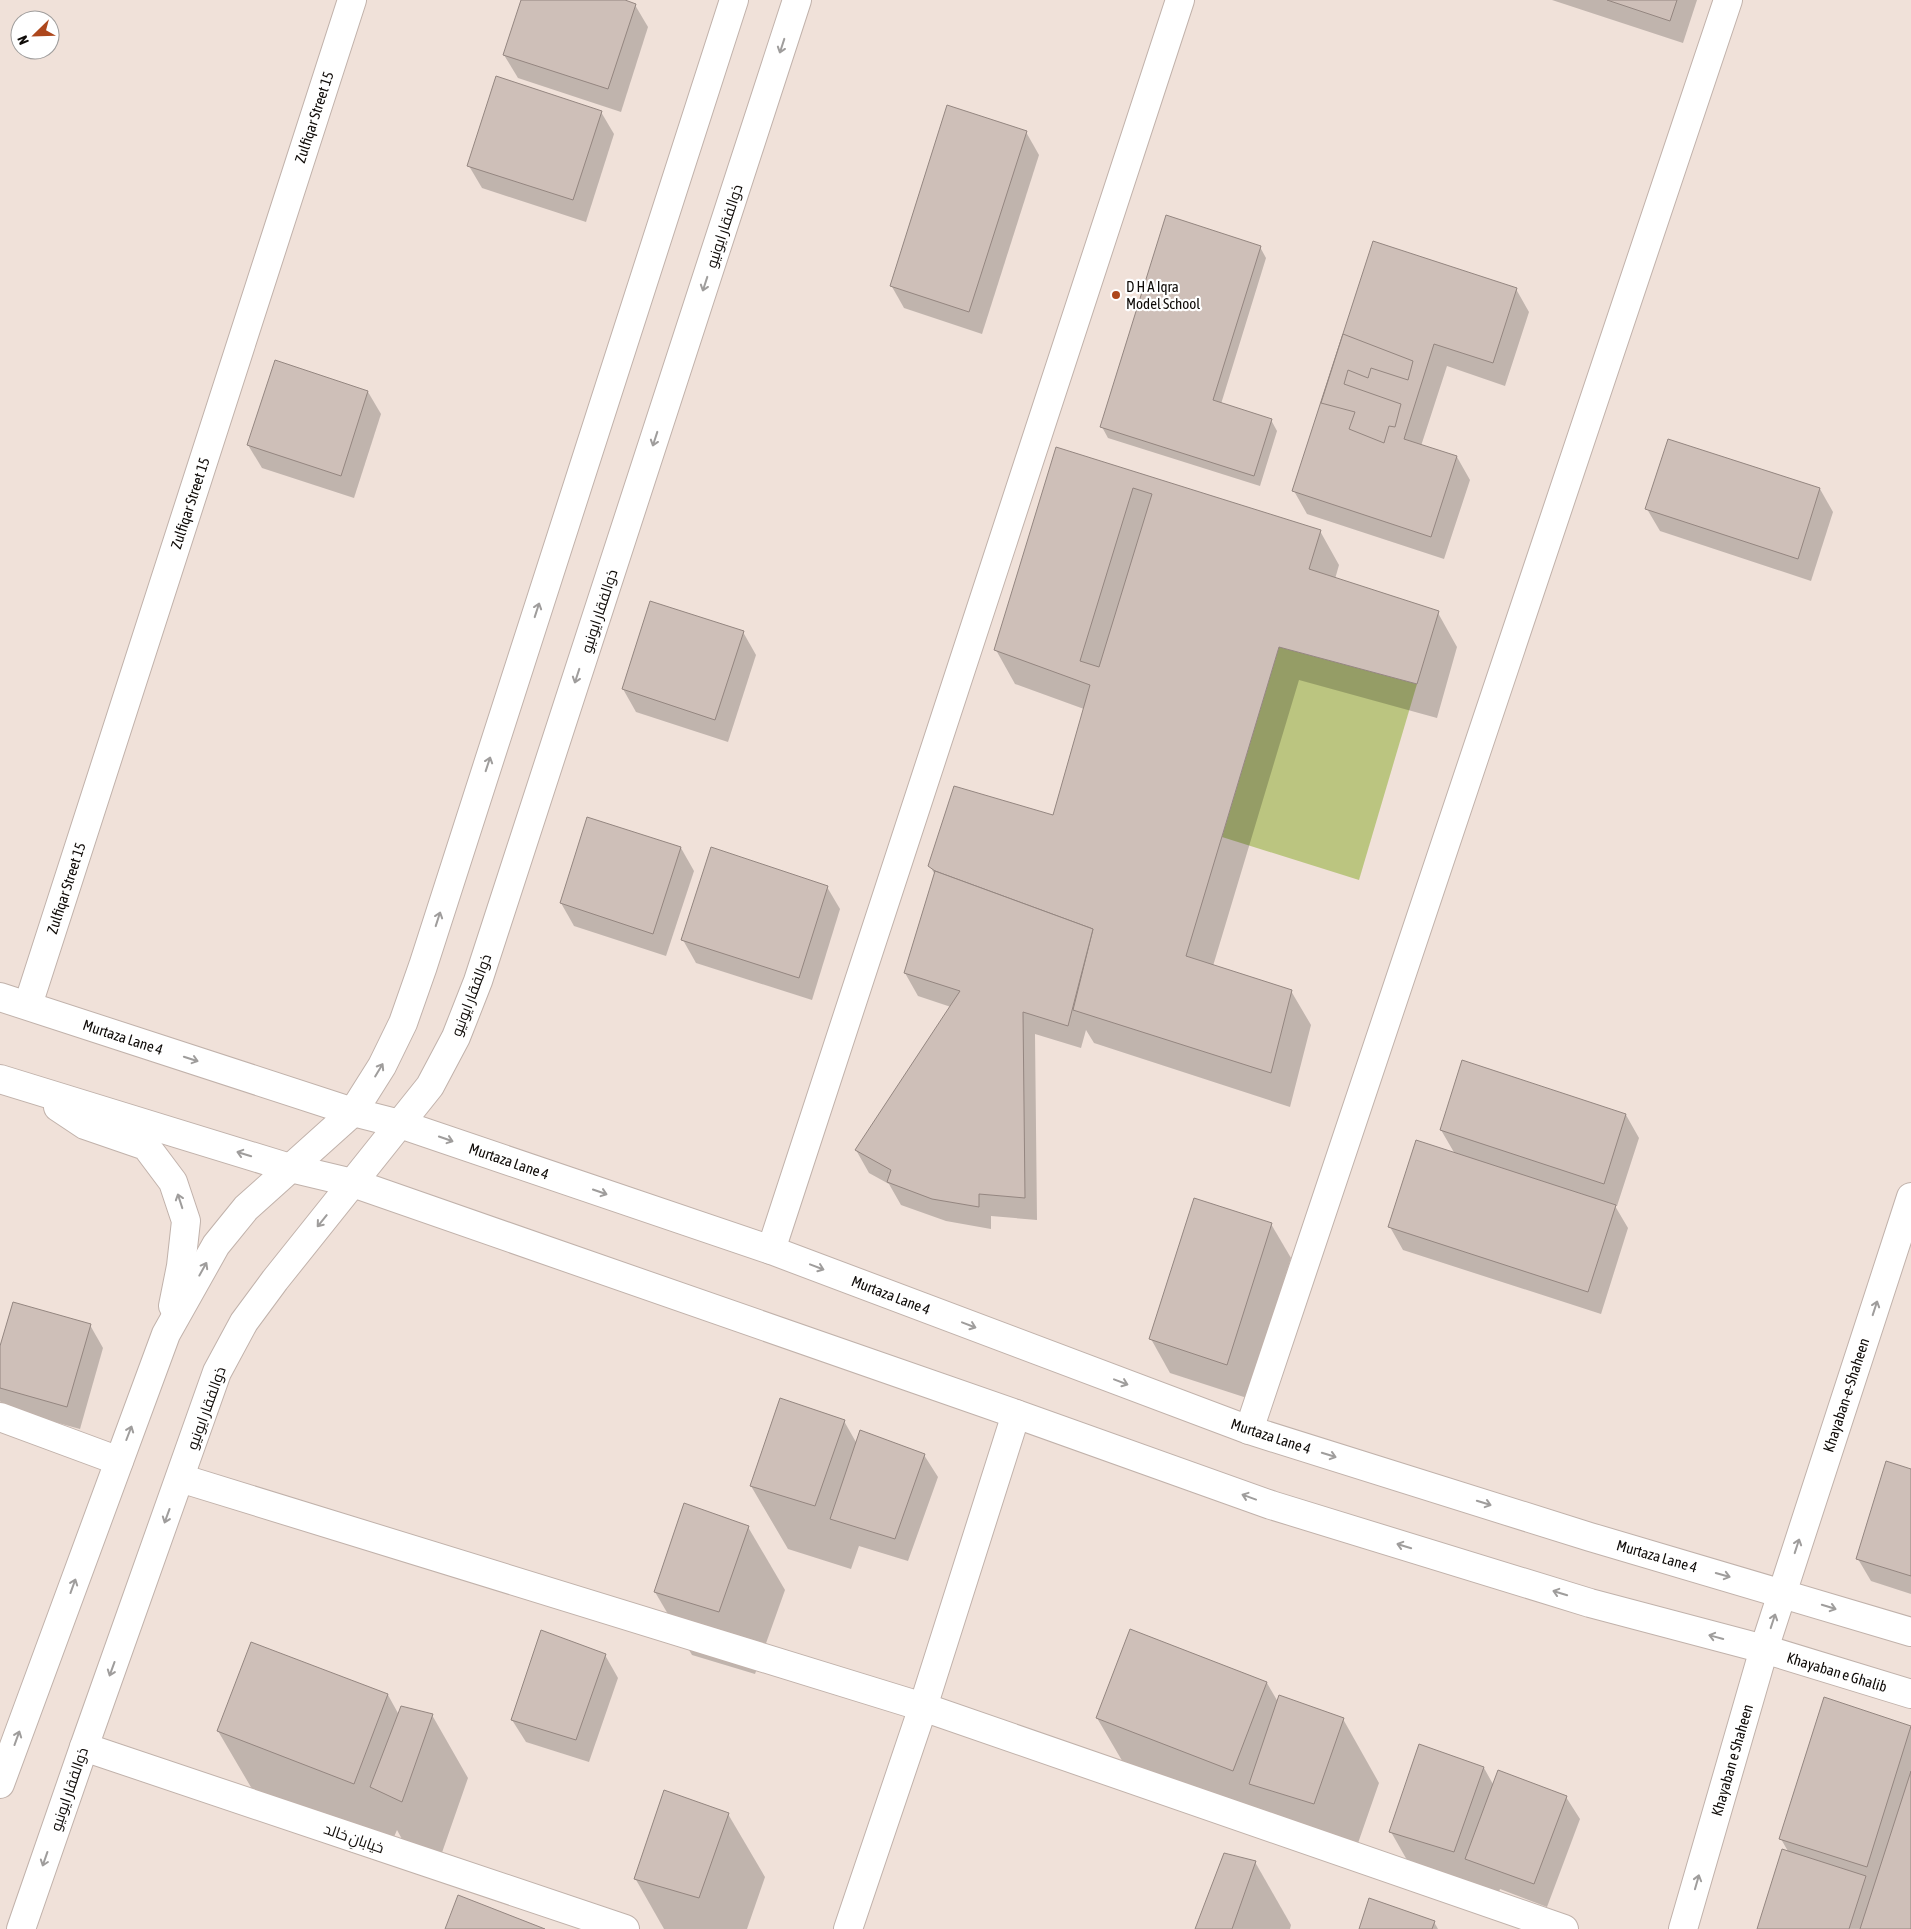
<svg xmlns="http://www.w3.org/2000/svg" width="1911" height="1929" viewBox="0 0 1911 1929" font-family="'Asap Condensed',Cairo,sans-serif">
  <rect width="100%" height="100%" fill="#f0e1d9"/>
  <!-- green -->
  <path fill="#bbc580" d="M 1279,647 L 1417,684 L 1359,880 L 1222,837 Z"/>
  <!-- shadow -->
  <g fill="#0003">
    <path d="M 522,0 L 621,0 L 635,5 L 648,27 L 621,112 L 518,78 L 504,55 Z"/>
    <path d="M 1552,0 L 1697,0 L 1683,43 Z"/>
    <path d="M 601,112 L 614,134 L 586,222 L 482,188 L 469,166 Z"/>
    <path d="M 1026,132 L 1039,155 L 982,334 L 904,308 L 891,285 Z"/>
    <path d="M 1260,247 L 1266,258 L 1221,404 L 1271,420 L 1277,431 L 1260,486 L 1108,438 L 1102,427 Z"/>
    <path d="M 1516,289 L 1529,312 L 1505,386 L 1447,366 L 1421,446 L 1457,457 L 1470,480 L 1444,559 L 1307,514 L 1294,491 L 1344,334 Z"/>
    <path d="M 368,392 L 381,414 L 354,498 L 262,468 L 248,445 Z"/>
    <path d="M 1057,449 L 1320,531 L 1339,565 L 1335,579 L 1438,613 L 1457,647 L 1437,718 L 1299,680 L 1213,966 L 1291,991 L 1311,1025 L 1290,1107 L 1094,1043 L 1086,1030 L 1081,1048 L 1035,1034 L 1037,1220 L 991,1216 L 991,1229 L 946,1221 L 901,1205 L 889,1184 L 869,1173 L 856,1150 L 951,1007 L 918,996 L 905,973 L 935,875 L 930,866 L 1054,817 L 1084,709 L 1015,684 L 996,650 Z"/>
    <path d="M 1820,489 L 1833,512 L 1811,581 L 1660,531 L 1647,509 Z"/>
    <path d="M 743,632 L 756,655 L 728,742 L 636,712 L 623,689 Z"/>
    <path d="M 681,848 L 694,871 L 666,956 L 574,926 L 561,903 Z"/>
    <path d="M 827,887 L 840,909 L 812,1000 L 696,963 L 683,940 Z"/>
    <path d="M 1626,1115 L 1639,1138 L 1617,1206 L 1615,1206 L 1628,1228 L 1601,1314 L 1403,1250 L 1390,1227 L 1455,1154 L 1441,1130 Z"/>
    <path d="M 1271,1224 L 1291,1258 L 1247,1398 L 1170,1373 L 1151,1339 Z"/>
    <path d="M 90,1325 L 103,1348 L 80,1429 L 4,1408 L 0,1401 L 0,1351 Z"/>
    <path d="M 844,1421 L 857,1444 L 924,1455 L 938,1477 L 908,1561 L 859,1546 L 851,1569 L 788,1549 L 751,1486 Z"/>
    <path d="M 1911,1470 L 1911,1594 L 1871,1581 L 1858,1559 Z"/>
    <path d="M 748,1527 L 785,1590 L 755,1674 L 692,1655 L 655,1592 Z"/>
    <path d="M 1131,1631 L 1267,1683 L 1278,1702 L 1343,1719 L 1379,1783 L 1350,1866 L 1134,1781 L 1097,1718 Z"/>
    <path d="M 252,1643 L 388,1695 L 399,1715 L 432,1715 L 468,1778 L 438,1864 L 408,1850 L 397,1830 L 390,1846 L 255,1794 L 218,1731 Z"/>
    <path d="M 605,1655 L 618,1678 L 589,1762 L 526,1742 L 512,1720 Z"/>
    <path d="M 1911,1727 L 1911,1929 L 1758,1929 L 1789,1853 L 1781,1839 Z"/>
    <path d="M 1484,1768 L 1494,1786 L 1566,1797 L 1580,1819 L 1547,1907 L 1500,1889 L 1491,1915 L 1427,1895 L 1391,1832 Z"/>
    <path d="M 728,1814 L 765,1877 L 747,1929 L 664,1929 L 635,1878 Z"/>
    <path d="M 1255,1862 L 1291,1925 L 1290,1929 L 1197,1929 Z"/>
    <path d="M 1434,1922 L 1438,1929 L 1360,1929 Z"/>
  </g>
  <!-- building -->
  <g fill="#cebfb8" stroke="#948680" fill-rule="evenodd">
    <path d="M 521,0 L 625,0 L 636,4 L 608,89 L 503,55 Z"/>
    <path d="M 1607,0 L 1677,0 L 1670,21 Z"/>
    <path d="M 496,76 L 602,111 L 573,200 L 467,166 Z"/>
    <path d="M 947,105 L 1027,131 L 969,312 L 890,286 Z"/>
    <path d="M 1166,215 L 1261,246 L 1213,400 L 1272,419 L 1254,476 L 1100,427 Z"/>
    <path d="M 1373,241 L 1517,288 L 1493,363 L 1434,344 L 1404,439 L 1457,456 L 1431,537 L 1292,491 Z"/>
    <path d="M 1343,334 L 1413,361 L 1408,380 L 1371,368 L 1368,378 L 1348,370 L 1344,384 L 1401,404 L 1395,427 L 1389,426 L 1384,443 L 1349,429 L 1355,412 L 1321,403 Z"/>
    <path d="M 275,360 L 368,391 L 341,476 L 247,445 Z"/>
    <path d="M 1668,439 L 1820,488 L 1798,559 L 1645,509 Z"/>
    <path d="M 1056,447 L 1321,530 L 1309,569 L 1439,611 L 1417,684 L 1279,647 L 1186,956 L 1292,990 L 1271,1073 L 1073,1010 L 1093,929 L 935,871 L 928,866 L 954,786 L 1053,815 L 1090,685 L 994,650 ZM 1133,488 L 1152,494 L 1099,667 L 1080,661 Z"/>
    <path d="M 650,601 L 744,631 L 715,720 L 622,689 Z"/>
    <path d="M 587,817 L 681,847 L 653,934 L 560,903 Z"/>
    <path d="M 711,847 L 828,886 L 799,978 L 681,940 Z"/>
    <path d="M 935,871 L 1093,929 L 1068,1026 L 1023,1012 L 1025,1198 L 979,1194 L 979,1207 L 932,1199 L 887,1182 L 891,1170 L 855,1150 L 960,991 L 904,973 Z"/>
    <path d="M 1462,1060 L 1626,1114 L 1604,1184 L 1440,1130 Z"/>
    <path d="M 1416,1140 L 1616,1205 L 1588,1292 L 1388,1227 Z"/>
    <path d="M 1194,1198 L 1272,1223 L 1227,1365 L 1149,1339 Z"/>
    <path d="M 13,1302 L 91,1324 L 67,1407 L 0,1388 L 0,1346 Z"/>
    <path d="M 780,1398 L 845,1420 L 815,1506 L 750,1486 Z"/>
    <path d="M 860,1430 L 925,1454 L 895,1539 L 830,1519 Z"/>
    <path d="M 1886,1461 L 1911,1469 L 1911,1576 L 1856,1559 Z"/>
    <path d="M 684,1503 L 749,1526 L 719,1612 L 654,1592 Z"/>
    <path d="M 1130,1629 L 1267,1682 L 1233,1771 L 1096,1718 Z"/>
    <path d="M 541,1630 L 606,1654 L 576,1740 L 511,1720 Z"/>
    <path d="M 251,1642 L 388,1694 L 354,1784 L 217,1731 Z"/>
    <path d="M 1279,1695 L 1344,1718 L 1314,1804 L 1249,1784 Z"/>
    <path d="M 1824,1697 L 1911,1726 L 1867,1867 L 1779,1839 Z"/>
    <path d="M 401,1706 L 433,1714 L 402,1802 L 370,1787 Z"/>
    <path d="M 1419,1744 L 1484,1767 L 1454,1852 L 1389,1832 Z"/>
    <path d="M 1498,1770 L 1567,1796 L 1534,1884 L 1465,1859 Z"/>
    <path d="M 1911,1771 L 1911,1929 L 1860,1929 Z"/>
    <path d="M 664,1790 L 729,1813 L 699,1898 L 634,1879 Z"/>
    <path d="M 1782,1849 L 1866,1876 L 1849,1929 L 1757,1929 Z"/>
    <path d="M 1224,1853 L 1256,1861 L 1232,1929 L 1195,1929 Z"/>
    <path d="M 458,1895 L 545,1929 L 445,1929 Z"/>
    <path d="M 1369,1898 L 1435,1921 L 1432,1929 L 1359,1929 Z"/>
  </g>
  <g fill="none" stroke-linecap="round" stroke-linejoin="round">
    <!-- minor casing -->
    <g stroke="#c1b2ab" stroke-width="30">
      <g id="minor">
        <path d="M 0,997 L 353,1112 L 400,1124 L 771,1250 L 1249,1430 L 1590,1537 L 1911,1632"/>
        <path d="M 28,1005 L 352,0"/>
        <path d="M 0,1079 L 290,1168 L 353,1183 L 1016,1414 L 1271,1505 L 1590,1603 L 1764,1649 L 1911,1694"/>
        <path d="M 58,1107 L 85,1125 L 146,1146 L 173,1182 L 186,1221 L 181,1266 L 173,1306"/>
        <path d="M 771,1250 L 1180,0"/>
        <path d="M 0,1417 L 119,1461"/>
        <path d="M 1249,1430 L 1728,0"/>
        <path d="M 180,1478 L 923,1707 L 1564,1929"/>
        <path d="M 84,1747 L 625,1929"/>
        <path d="M 0,1784 L 166,1334 L 216,1245 L 246,1208 L 353,1112 L 382,1066 L 403,1023 L 423,966 L 734,0"/>
        <path d="M 21,1929 L 84,1747 L 217,1372 L 244,1322 L 275,1280 L 430,1086 L 456,1037 L 478,981 L 797,0"/>
        <path d="M 848,1929 L 923,1707 L 1016,1414"/>
      </g>
    </g>
    <!-- major casing -->
    <g stroke="#c1b2ab" stroke-width="30">
      <path id="major" d="M 1683,1929 L 1764,1649 L 1911,1197"/>
    </g>
    <!-- minor -->
    <use href="#minor" stroke="#fff" stroke-width="28"/>
    <!-- major -->
    <use href="#major" stroke="#fff" stroke-width="28"/>
  </g>
  <!-- one-way arrows -->
  <defs><path id="oneway-shaft" d="M-6 0H5M1.5-3L5.5 0L1.5 3" fill="none" stroke-width="1.6" stroke-linecap="round" stroke-linejoin="round" transform="scale(1.25)"/></defs>
  <g stroke="#9f9d9c">
    <use href="#oneway-shaft" transform="translate(782 46) rotate(108)"/>
    <use href="#oneway-shaft" transform="translate(705 284) rotate(108)"/>
    <use href="#oneway-shaft" transform="translate(655 439) rotate(108)"/>
    <use href="#oneway-shaft" transform="translate(537 610) rotate(-72)"/>
    <use href="#oneway-shaft" transform="translate(577 676) rotate(108)"/>
    <use href="#oneway-shaft" transform="translate(488 764) rotate(-72)"/>
    <use href="#oneway-shaft" transform="translate(438 919) rotate(-72)"/>
    <use href="#oneway-shaft" transform="translate(191 1059) rotate(18)"/>
    <use href="#oneway-shaft" transform="translate(379 1070) rotate(-59)"/>
    <use href="#oneway-shaft" transform="translate(446 1139) rotate(19)"/>
    <use href="#oneway-shaft" transform="translate(244 1154) rotate(-163)"/>
    <use href="#oneway-shaft" transform="translate(600 1192) rotate(19)"/>
    <use href="#oneway-shaft" transform="translate(180 1201) rotate(-108)"/>
    <use href="#oneway-shaft" transform="translate(322 1221) rotate(129)"/>
    <use href="#oneway-shaft" transform="translate(817 1267) rotate(21)"/>
    <use href="#oneway-shaft" transform="translate(203 1269) rotate(-61)"/>
    <use href="#oneway-shaft" transform="translate(1875 1308) rotate(-72)"/>
    <use href="#oneway-shaft" transform="translate(969 1325) rotate(21)"/>
    <use href="#oneway-shaft" transform="translate(1121 1382) rotate(21)"/>
    <use href="#oneway-shaft" transform="translate(129 1433) rotate(-69)"/>
    <use href="#oneway-shaft" transform="translate(1329 1455) rotate(17)"/>
    <use href="#oneway-shaft" transform="translate(1249 1497) rotate(-160)"/>
    <use href="#oneway-shaft" transform="translate(1484 1503) rotate(17)"/>
    <use href="#oneway-shaft" transform="translate(167 1516) rotate(110)"/>
    <use href="#oneway-shaft" transform="translate(1404 1546) rotate(-163)"/>
    <use href="#oneway-shaft" transform="translate(1797 1546) rotate(-72)"/>
    <use href="#oneway-shaft" transform="translate(1723 1575) rotate(16)"/>
    <use href="#oneway-shaft" transform="translate(73 1586) rotate(-70)"/>
    <use href="#oneway-shaft" transform="translate(1560 1593) rotate(-163)"/>
    <use href="#oneway-shaft" transform="translate(1829 1607) rotate(17)"/>
    <use href="#oneway-shaft" transform="translate(1773 1621) rotate(-72)"/>
    <use href="#oneway-shaft" transform="translate(1716 1637) rotate(-165)"/>
    <use href="#oneway-shaft" transform="translate(112 1669) rotate(110)"/>
    <use href="#oneway-shaft" transform="translate(17 1738) rotate(-70)"/>
    <use href="#oneway-shaft" transform="translate(45 1859) rotate(109)"/>
    <use href="#oneway-shaft" transform="translate(1697 1882) rotate(-74)"/>
  </g>
  <!-- markers -->
  <circle fill="#ad471c" stroke="#fff" stroke-width="2" cx="1116" cy="295" r="5"/>
  <g text-anchor="middle" dominant-baseline="central" stroke-width="4.5" stroke-linejoin="round" paint-order="stroke">
    <!-- street labels -->
    <g font-size="15" fill="#0f0b08" stroke="#fff">
      <text transform="translate(314 117) rotate(-72)">Zulfiqar Street 15</text>
      <text transform="translate(724 226) rotate(-72)">ذوالفقار ایونیو</text>
      <text transform="translate(190 503) rotate(-72)">Zulfiqar Street 15</text>
      <text transform="translate(599 611) rotate(-72)">ذوالفقار ایونیو</text>
      <text transform="translate(66 888) rotate(-72)">Zulfiqar Street 15</text>
      <text transform="translate(471 995) rotate(-69)">ذوالفقار ایونیو</text>
      <text transform="translate(123 1037) rotate(18)">Murtaza Lane 4</text>
      <text transform="translate(509 1161) rotate(19)">Murtaza Lane 4</text>
      <text transform="translate(891 1295) rotate(21)">Murtaza Lane 4</text>
      <text transform="translate(1846 1395) rotate(-72)">Khayaban-e-Shaheen</text>
      <text transform="translate(206 1408) rotate(-70)">ذوالفقار ایونیو</text>
      <text transform="translate(1271 1436) rotate(18)">Murtaza Lane 4</text>
      <text transform="translate(1657 1556) rotate(16)">Murtaza Lane 4</text>
      <text transform="translate(1837 1672) rotate(17)">Khayaban e Ghalib</text>
      <text transform="translate(1732 1760) rotate(-74)">Khayaban e Shaheen</text>
      <text transform="translate(69 1789) rotate(-71)">ذوالفقار ایونیو</text>
      <text transform="translate(354 1838) rotate(19)">خیابانِ خالد</text>
    </g>
    <!-- poi labels -->
    <g font-size="15" fill="#0f0b08" stroke="#fff" text-anchor="start">
      <text x="1126" y="286">D H A Iqra<tspan x="1126" dy="17">Model School</tspan></text>
    </g>
  </g>
  <!-- north arrow -->
  <g transform="translate(35 35) rotate(247)"><circle r="24" fill="#ffffff" stroke="#9f9d9c"/>
  <path d="M0-4L9 19L0 12L-9 19Z" fill="#ad471c"/>
  <text y="-8" font-size="14" font-weight="bold" text-anchor="middle" fill="#0f0b08">N</text>
  </g>
</svg>
